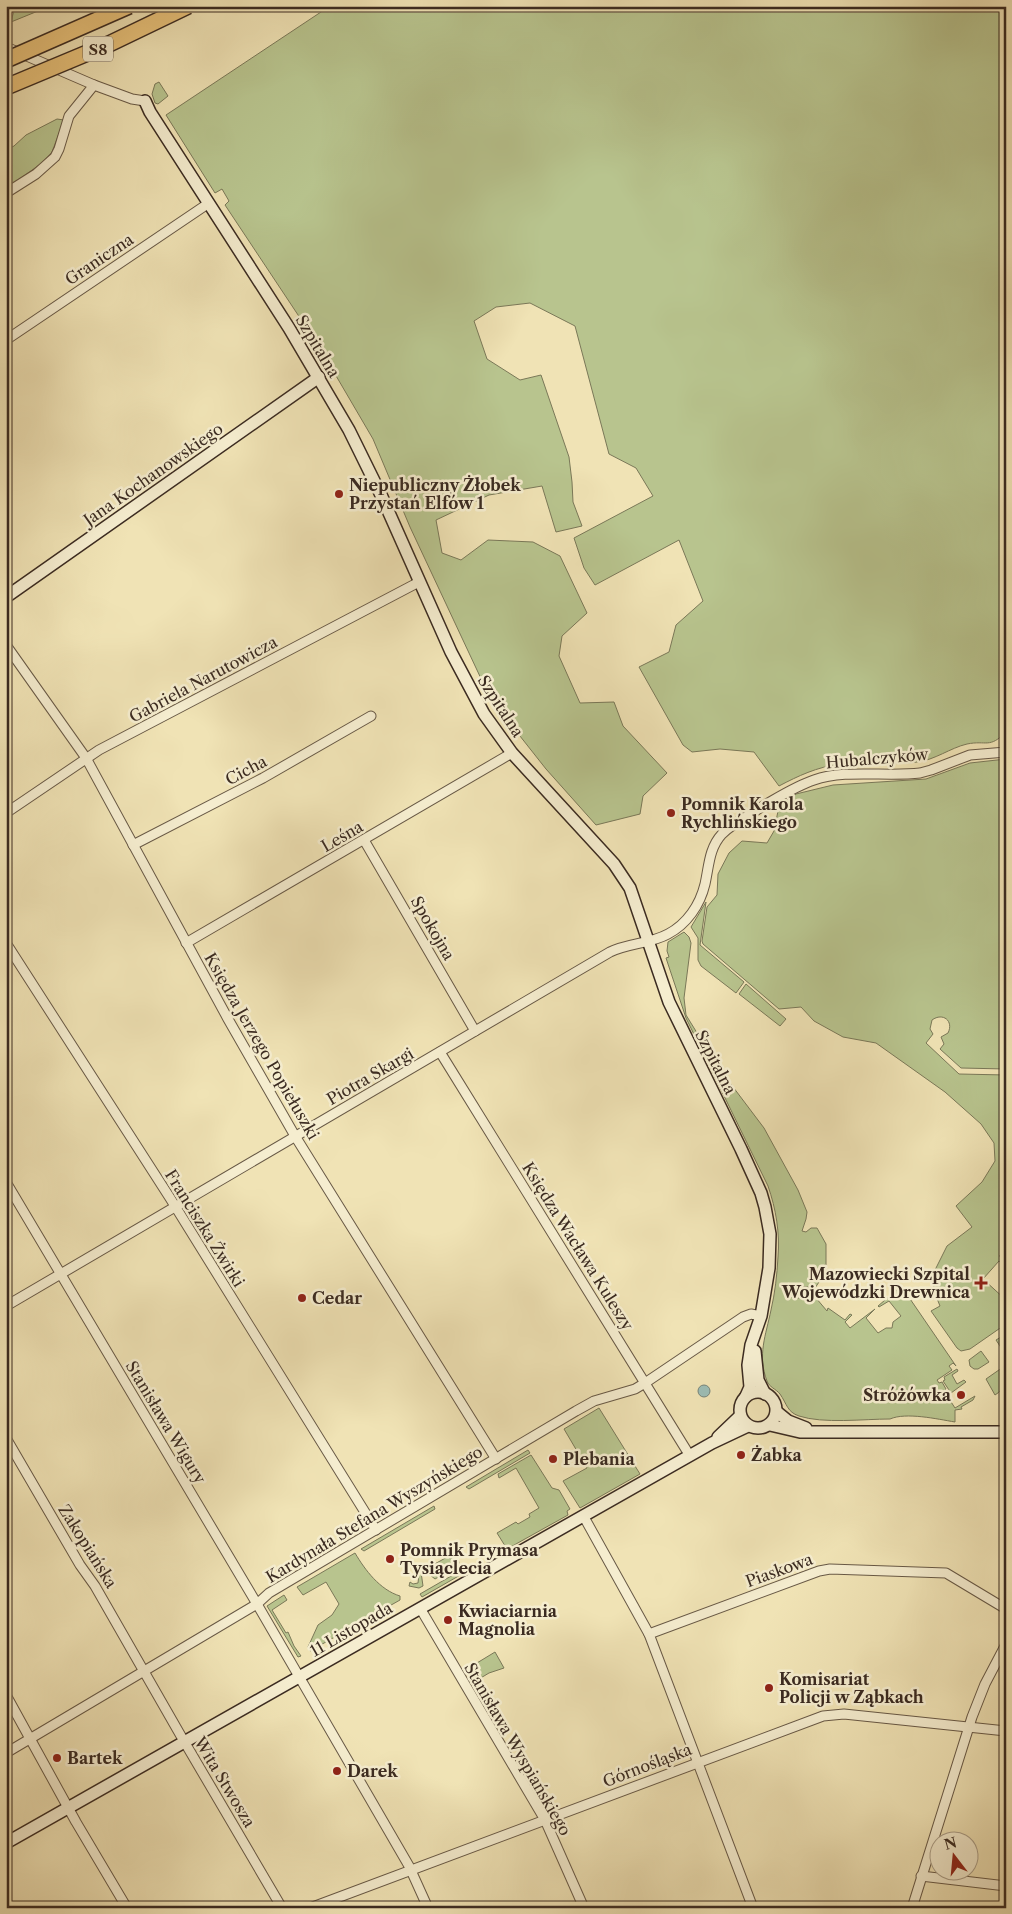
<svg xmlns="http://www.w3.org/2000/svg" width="1012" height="1914" viewBox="0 0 1012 1914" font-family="'Libre Caslon Text',serif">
  <rect width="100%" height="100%" fill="#f0e3b5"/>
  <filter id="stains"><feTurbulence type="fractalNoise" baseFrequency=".004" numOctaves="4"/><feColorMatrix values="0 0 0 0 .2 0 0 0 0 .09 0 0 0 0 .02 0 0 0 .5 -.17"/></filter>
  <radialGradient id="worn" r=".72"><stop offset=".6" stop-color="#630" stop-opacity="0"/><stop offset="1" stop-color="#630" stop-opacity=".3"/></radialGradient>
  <!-- green -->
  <g fill="#b8c48e" stroke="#7a7858">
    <path d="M 15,6 L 41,6 L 38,11 L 11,22 Z"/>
    <path d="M 330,6 L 1006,6 L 1006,732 C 989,749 987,740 967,744 C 950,748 935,760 917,762 C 891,766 865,761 840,764 C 817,767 798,776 779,786 L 754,752 L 720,749 L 692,752 L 683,745 L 639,667 L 669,652 L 676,625 L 703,601 L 679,540 L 595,585 L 584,568 L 574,538 L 653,496 L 636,468 L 609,454 L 575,326 L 530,303 L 496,307 L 474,321 L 487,359 L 520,380 L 541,375 L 569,457 L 572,482 L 573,502 L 582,526 L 556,532 L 542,486 L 489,495 L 436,520 L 442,553 L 461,560 L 488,540 L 533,542 L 560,556 L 587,613 L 562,636 L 559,656 L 580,703 L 614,702 L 623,726 L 667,773 L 643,796 L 640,814 L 596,825 L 546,769 L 516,731 L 484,685 L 410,527 L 373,439 L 318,345 L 225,205 L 229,201 L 222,189 L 215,193 L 166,115 Z"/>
    <path d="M 159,82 L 168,96 L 158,104 L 155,103 L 152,94 L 155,84 Z"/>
    <path d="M 57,119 L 64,120 L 52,152 L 42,163 L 11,185 L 6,185 L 6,150 L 14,146 L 26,135 Z"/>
    <path d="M 1006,759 L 1006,1069 L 961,1068 L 940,1049 L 944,1044 L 941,1037 L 948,1033 C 954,1021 943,1012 932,1020 L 930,1029 L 933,1034 L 926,1043 L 959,1074 L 1006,1075 L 1006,1243 L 1002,1246 L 1004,1251 L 999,1256 L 1006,1262 L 1006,1268 L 999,1261 L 983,1279 L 1006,1300 L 1006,1324 L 970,1349 L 961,1351 L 957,1348 L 931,1311 L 940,1306 L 934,1291 L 933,1274 L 947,1246 L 972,1227 L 956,1206 L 982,1182 L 995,1161 L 994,1143 L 981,1124 L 945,1092 L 876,1043 L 843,1037 L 814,1021 L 801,1007 L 779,1009 L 703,944 L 702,941 L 707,907 L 717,895 L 718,874 L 729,853 L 742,841 L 767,843 L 774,831 L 779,806 L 796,794 L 833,785 L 926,779 L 970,763 Z"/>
    <path d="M 706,902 L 700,945 L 744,982 L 736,993 L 701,966 L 698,960 L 698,938 L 691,927 Z"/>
    <path d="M 684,932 L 689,937 L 691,943 L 684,998 L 686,1015 L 718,1067 L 764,1128 L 798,1190 L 807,1212 L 806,1219 L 802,1231 L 806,1232 L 811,1228 L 817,1228 L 826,1244 L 826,1265 L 824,1265 L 823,1276 L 815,1288 L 792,1285 L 792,1298 L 816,1298 L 827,1311 L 828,1308 L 845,1320 L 850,1314 L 852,1315 L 845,1322 L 850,1328 L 875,1309 L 866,1318 L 878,1333 L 886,1328 L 892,1328 L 893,1322 L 901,1316 L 889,1301 L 879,1307 L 878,1306 L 898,1289 L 906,1293 L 956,1366 L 953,1363 L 949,1366 L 952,1370 L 937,1380 L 939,1383 L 942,1382 L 946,1389 L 944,1391 L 955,1408 L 975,1396 L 973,1400 L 961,1407 L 962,1409 L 955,1410 L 955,1422 C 937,1419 906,1412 890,1419 C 864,1419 823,1424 799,1416 C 787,1412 787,1404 780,1394 C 776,1389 769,1387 767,1381 C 757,1355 766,1335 771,1310 C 775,1293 777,1275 778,1257 C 780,1233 776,1209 768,1186 L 686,1018 L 666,958 L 669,957 L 667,951 L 668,942 Z"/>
    <path d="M 746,984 L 786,1019 L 780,1026 L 739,994 Z"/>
    <path d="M 1006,1334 L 1006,1350 L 1004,1352 L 996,1340 Z"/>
    <path d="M 981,1351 L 989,1362 L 978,1369 L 974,1369 L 970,1366 L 969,1360 Z"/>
    <path d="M 1006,1365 C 1006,1376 1006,1389 995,1395 L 986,1379 Z"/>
    <path d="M 957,1369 L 958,1371 L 952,1375 L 957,1384 L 964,1380 L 966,1382 L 951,1393 L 943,1381 L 945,1380 L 944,1377 Z"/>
    <path d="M 599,1408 L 640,1474 L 580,1508 L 563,1481 L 587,1468 L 564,1429 Z"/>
    <path d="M 528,1450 L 530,1453 L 469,1489 L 466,1487 Z"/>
    <path d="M 531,1455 L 552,1488 L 559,1490 L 570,1509 L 567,1511 L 568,1515 L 507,1549 L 497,1533 L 516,1522 L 518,1524 L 530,1517 L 529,1514 L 539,1508 L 516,1468 L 499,1478 L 498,1474 Z"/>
    <path d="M 434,1506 L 435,1509 L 364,1551 L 361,1549 Z"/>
    <path d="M 355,1553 C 365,1570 380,1590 400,1596 L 400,1600 L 310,1651 L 308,1647 L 318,1625 L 332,1615 L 339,1604 L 326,1582 L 303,1595 L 297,1587 Z"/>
    <path d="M 449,1556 L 450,1559 L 455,1556 L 459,1562 L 458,1566 L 435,1579 L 424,1570 Z"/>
    <path d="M 472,1564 L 476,1566 L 422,1597 L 420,1594 Z"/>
    <path d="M 421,1572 L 423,1586 L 419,1588 L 409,1586 L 410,1582 L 413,1584 L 418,1583 L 419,1574 Z"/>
    <path d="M 284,1595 L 287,1600 L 272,1610 L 286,1633 L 288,1632 L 294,1646 L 301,1656 L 298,1657 L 267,1606 Z"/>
    <path d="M 495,1652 L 504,1668 L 489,1673 L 479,1679 L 472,1666 Z"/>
  </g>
  <!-- water -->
  <circle fill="#9cbdb5" stroke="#75837a" cx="704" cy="1391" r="6"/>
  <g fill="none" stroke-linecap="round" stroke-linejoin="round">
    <!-- street casing -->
    <g stroke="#685946" stroke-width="11">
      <g id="street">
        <path d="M 6,47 L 94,85 L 132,99 L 145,101"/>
        <path d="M 6,193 L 36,174 L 55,157 L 59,149 L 69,116 L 94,85"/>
        <path d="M 6,340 L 209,203"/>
        <path d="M 6,645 L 86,758 L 228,1019 L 295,1136 L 496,1459"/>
        <path d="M 6,813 L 99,750 L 419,582"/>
        <path d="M 364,840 L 475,1031"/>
        <path d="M 133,845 L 263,778 L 371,716"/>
        <path d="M 6,943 L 170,1198 L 376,1530"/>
        <path d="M 186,943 L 512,753"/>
        <path d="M 440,1052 L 690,1456"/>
        <path d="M 6,1182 L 257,1604 L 409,1866 L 428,1908"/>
        <path d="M 6,1306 L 610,952 C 628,943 650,944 668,934 C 687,924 700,905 705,884 C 709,866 709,848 722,834 C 733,823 750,815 763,806 C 779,797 796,786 814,780 C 845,769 886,777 920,773 L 931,770 L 970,755 L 1006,752"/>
        <path d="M 6,1438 L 80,1565 L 95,1586 L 181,1736 L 282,1908"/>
        <path d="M 584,1517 L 649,1634 L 753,1908"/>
        <path d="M 420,1608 L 545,1820 L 584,1908"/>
        <path d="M 649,1634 L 819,1571 L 830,1569 L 946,1573 L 1006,1609"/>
        <path d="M 6,1695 L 76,1822 L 127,1908"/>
        <path d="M 6,1753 L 257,1604 L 269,1593 L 576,1411 L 594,1401 L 635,1389 L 645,1383 L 743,1317 L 751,1314 L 761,1316"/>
        <path d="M 921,1876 L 1006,1886"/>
        <path d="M 310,1908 L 823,1716 L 844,1714 L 1006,1731"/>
        <path d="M 912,1908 L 972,1717 L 985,1684 L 1006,1644"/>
      </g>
    </g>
    <!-- secondary casing -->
    <g stroke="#3b2b21" stroke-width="14">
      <g id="secondary">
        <path d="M 145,101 L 150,112 L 289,328 L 349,430 L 382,497 L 451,652 L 484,714 L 512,753 L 614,864 L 630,888 L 669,1002 L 741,1149 L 761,1193 L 765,1207 L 770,1234 L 769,1268 L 761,1316 L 751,1345 L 748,1365 L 750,1387 L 746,1396"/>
        <path d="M 6,597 L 319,377"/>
        <path d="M 755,1351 L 758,1380 L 765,1394"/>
        <circle cx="758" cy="1410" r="18"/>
        <path d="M 777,1412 L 788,1421 L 806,1428"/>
        <path d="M 770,1425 L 800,1432 L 1006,1432"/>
        <path d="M 718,1437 L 740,1416"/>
        <path d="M 6,1843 L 712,1443 L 748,1426"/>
      </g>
    </g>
    <!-- street -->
    <use href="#street" stroke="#f5edcf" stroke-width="9"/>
    <!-- secondary -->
    <use href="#secondary" stroke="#f5edcf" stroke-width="11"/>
    <!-- highway-bridge casing -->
    <g stroke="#3b2b21" stroke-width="18" stroke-linecap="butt">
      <g id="highway-bridge">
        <path d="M 6,60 L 129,6"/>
        <path d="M 6,87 L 109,44 L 188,6"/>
      </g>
    </g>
    <!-- highway-bridge -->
    <use href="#highway-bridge" stroke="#e8c27a" stroke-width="15"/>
  </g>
  <!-- markers -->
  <g fill="#8f2418" stroke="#f5edcf" stroke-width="2">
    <circle cx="339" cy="494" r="5"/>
    <circle cx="671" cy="813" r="5"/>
    <path d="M978.5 1275.5h5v5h5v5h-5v5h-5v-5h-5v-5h5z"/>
    <circle cx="302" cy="1298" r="5"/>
    <circle cx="961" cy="1395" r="5"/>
    <circle cx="741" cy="1455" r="5"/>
    <circle cx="553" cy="1459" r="5"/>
    <circle cx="390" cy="1559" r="5"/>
    <circle cx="448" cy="1620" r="5"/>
    <circle cx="769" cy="1688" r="5"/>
    <circle cx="57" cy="1758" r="5"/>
    <circle cx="337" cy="1771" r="5"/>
  </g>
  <g text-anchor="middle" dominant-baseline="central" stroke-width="5" stroke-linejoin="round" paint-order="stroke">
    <!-- shield labels -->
    <rect fill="#f5edcf" stroke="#736555" stroke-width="1" x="83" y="36.5" width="30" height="25" rx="4"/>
    <g font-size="15" font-weight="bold" fill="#3b2b21">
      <text x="98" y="49">S8</text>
    </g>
    <!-- street labels -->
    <g font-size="16" fill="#3b2b21" stroke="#f5edcf">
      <text transform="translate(99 259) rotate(-34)">Graniczna</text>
      <text transform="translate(318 346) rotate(59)">Szpitalna</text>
      <text transform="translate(153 474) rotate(-35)">Jana Kochanowskiego</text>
      <text transform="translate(203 679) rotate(-28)">Gabriela Narutowicza</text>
      <text transform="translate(501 706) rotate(57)">Szpitalna</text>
      <text transform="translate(877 758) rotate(-5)">Hubalczyków</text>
      <text transform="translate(246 770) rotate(-28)">Cicha</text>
      <text transform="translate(342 836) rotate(-30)">Leśna</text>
      <text transform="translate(433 928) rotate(60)">Spokojna</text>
      <text transform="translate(262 1046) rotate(60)">Księdza Jerzego Popiełuszki</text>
      <text transform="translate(716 1062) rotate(63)">Szpitalna</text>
      <text transform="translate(370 1076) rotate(-30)">Piotra Skargi</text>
      <text transform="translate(205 1228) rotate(58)">Franciszka Żwirki</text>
      <text transform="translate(578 1246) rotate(58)">Księdza Wacława Kuleszy</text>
      <text transform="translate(166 1422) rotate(59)">Stanisława Wigury</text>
      <text transform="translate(374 1514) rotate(-31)">Kardynała Stefana Wyszyńskiego</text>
      <text transform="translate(88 1546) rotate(58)">Zakopiańska</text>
      <text transform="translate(779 1570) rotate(-20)">Piaskowa</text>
      <text transform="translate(351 1629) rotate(-30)">11 Listopada</text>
      <text transform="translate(518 1749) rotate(60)">Stanisława Wyspiańskiego</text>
      <text transform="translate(647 1765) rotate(-21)">Górnośląska</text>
      <text transform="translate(225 1782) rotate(59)">Wita Stwosza</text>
    </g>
    <!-- poi labels -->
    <g font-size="16" font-weight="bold" fill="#3b2b21" stroke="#f5edcf" text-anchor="start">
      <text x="349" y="485">Niepubliczny Żłobek<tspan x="349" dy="18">Przystań Elfów 1</tspan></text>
      <text x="681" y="804">Pomnik Karola<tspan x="681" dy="18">Rychlińskiego</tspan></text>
      <text x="970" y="1274" text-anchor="end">Mazowiecki Szpital<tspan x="970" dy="18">Wojewódzki Drewnica</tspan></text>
      <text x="312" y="1298">Cedar</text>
      <text x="951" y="1395" text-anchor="end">Stróżówka</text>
      <text x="751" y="1455">Żabka</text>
      <text x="563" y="1459">Plebania</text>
      <text x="400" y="1550">Pomnik Prymasa<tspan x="400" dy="18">Tysiąclecia</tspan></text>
      <text x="458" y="1611">Kwiaciarnia<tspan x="458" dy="18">Magnolia</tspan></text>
      <text x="779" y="1679">Komisariat<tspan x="779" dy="18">Policji w Ząbkach</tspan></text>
      <text x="67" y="1758">Bartek</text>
      <text x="347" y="1771">Darek</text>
    </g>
  </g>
  <!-- margin -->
  <rect width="1012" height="1914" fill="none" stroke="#f0e3b5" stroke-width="25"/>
  <rect x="8" y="8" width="997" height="1899" fill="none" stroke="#3b2b21" stroke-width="2.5"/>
  <rect x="12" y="12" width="987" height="1889" fill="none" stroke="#3b2b21"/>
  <!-- north arrow -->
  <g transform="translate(954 1856) rotate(344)"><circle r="24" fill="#f5edcf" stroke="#ab9f89"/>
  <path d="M0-4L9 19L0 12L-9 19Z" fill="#8f2418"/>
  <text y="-8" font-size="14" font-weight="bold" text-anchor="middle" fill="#3b2b21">N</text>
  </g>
  <rect width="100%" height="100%" filter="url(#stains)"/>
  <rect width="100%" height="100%" fill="url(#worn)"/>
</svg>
